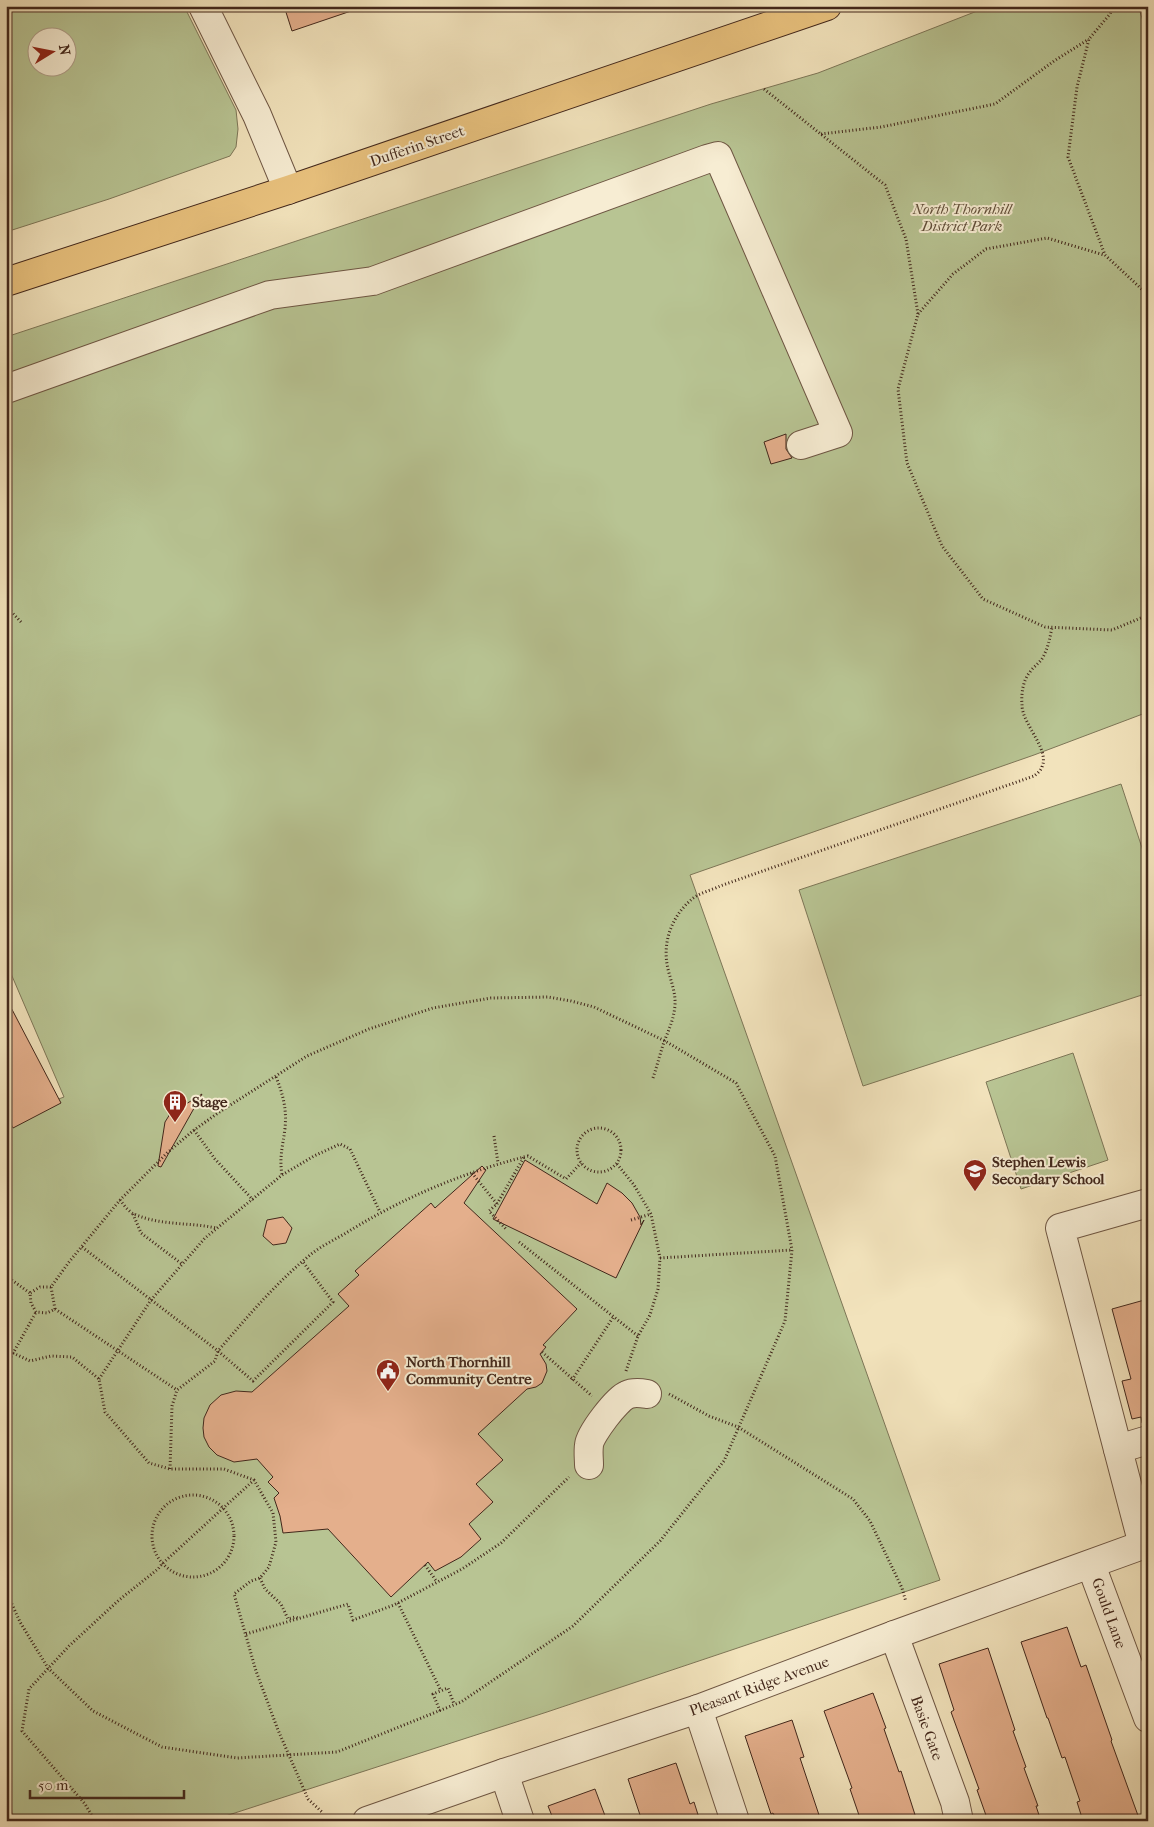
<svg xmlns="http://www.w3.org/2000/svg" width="1154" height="1827" viewBox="0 0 1154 1827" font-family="'IM FELL French Canon',serif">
  <rect width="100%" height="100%" fill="#f2e3bc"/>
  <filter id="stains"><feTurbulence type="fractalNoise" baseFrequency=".004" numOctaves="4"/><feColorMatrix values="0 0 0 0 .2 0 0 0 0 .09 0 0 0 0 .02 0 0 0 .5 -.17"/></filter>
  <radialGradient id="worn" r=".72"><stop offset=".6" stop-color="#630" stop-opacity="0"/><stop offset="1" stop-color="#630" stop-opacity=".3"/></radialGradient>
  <!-- green -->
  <g fill="#b8c493" stroke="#7d7657" fill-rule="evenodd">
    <path d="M 6,6 L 184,6 L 236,110 L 238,129 L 236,147 L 230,156 L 109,199 L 6,232 ZM 38,38 L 68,38 L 68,68 L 38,68 Z"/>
    <path d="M 990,6 L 1138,6 L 1148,36 L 1148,712 L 1034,755 L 690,875 L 940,1580 L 547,1712 L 210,1821 L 14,1821 L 6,1783 L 6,1119 L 64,1097 L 6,962 L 6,337 L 711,104 L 818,73 Z"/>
    <path d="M 1121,784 L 1148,866 L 1148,993 L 863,1086 L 799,890 Z"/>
    <path d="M 1073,1053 L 1108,1160 L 1021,1189 L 986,1082 Z"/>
  </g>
  <!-- building -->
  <g fill="#e4af8c" stroke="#42271b">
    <path d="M 284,6 L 356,6 L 357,9 L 292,31 Z"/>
    <path d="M 786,434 L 786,449 L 792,458 L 771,464 L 764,442 Z"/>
    <path d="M 6,998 L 61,1103 L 13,1128 L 6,1115 Z"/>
    <path d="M 202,1094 L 161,1167 L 158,1166 L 165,1122 L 170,1114 Z"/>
    <path d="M 525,1160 L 597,1204 L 607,1183 L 622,1193 L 632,1203 L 640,1217 L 641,1225 L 644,1220 L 616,1278 L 493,1219 Z"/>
    <path d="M 482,1166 L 486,1170 L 464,1203 L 577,1309 L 543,1345 L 546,1347 L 540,1354 L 546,1364 L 547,1371 L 542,1383 L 536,1387 L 527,1389 L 478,1434 L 503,1460 L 476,1484 L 493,1502 L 469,1524 L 481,1539 L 461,1557 L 435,1571 L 428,1562 L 391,1597 L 328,1529 L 283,1533 L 280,1516 L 274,1498 L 279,1493 L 268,1482 L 273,1477 L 257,1459 L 234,1462 L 217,1455 L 209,1447 L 204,1437 L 203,1428 L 204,1418 L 210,1405 L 221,1395 L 236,1391 L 252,1392 L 349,1306 L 338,1294 L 359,1275 L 355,1271 L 431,1203 L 435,1208 Z"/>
    <path d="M 283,1217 L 292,1228 L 286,1243 L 273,1245 L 263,1236 L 267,1220 Z"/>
    <path d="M 1148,1299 L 1148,1422 L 1142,1423 L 1141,1417 L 1132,1419 L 1122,1381 L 1131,1379 L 1112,1309 Z"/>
    <path d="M 1067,1627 L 1081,1667 L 1086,1665 L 1112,1740 L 1111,1741 L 1140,1821 L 1083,1821 L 1077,1802 L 1080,1801 L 1065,1757 L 1062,1758 L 1048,1718 L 1047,1718 L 1021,1642 Z"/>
    <path d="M 988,1648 L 1015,1730 L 1013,1731 L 1026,1767 L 1024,1768 L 1038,1806 L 1036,1806 L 1041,1821 L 988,1821 L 977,1790 L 979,1789 L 951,1712 L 954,1710 L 939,1664 Z"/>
    <path d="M 873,1693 L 886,1728 L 884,1729 L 899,1772 L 901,1771 L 917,1821 L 861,1821 L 850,1789 L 852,1788 L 824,1711 Z"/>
    <path d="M 792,1720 L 804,1757 L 800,1758 L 821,1821 L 777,1821 L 773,1813 L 771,1814 L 745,1736 Z"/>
    <path d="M 676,1763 L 690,1804 L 694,1802 L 700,1821 L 642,1821 L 628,1779 Z"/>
    <path d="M 595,1789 L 607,1821 L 554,1821 L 548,1806 Z"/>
  </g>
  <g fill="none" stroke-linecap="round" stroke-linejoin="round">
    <!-- minor casing -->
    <g stroke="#6e5643" stroke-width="30">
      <g id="minor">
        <path d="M 203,6 L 257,115 L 288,190"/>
        <path d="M 6,389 L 270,295 L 373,281 L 707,159 L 718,156 L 838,433 L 801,445"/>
        <path d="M 1118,1449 L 1148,1440"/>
        <path d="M 589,1465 C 589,1459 588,1452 589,1445 C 590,1434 617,1399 627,1395 C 633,1392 641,1393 647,1394"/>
        <path d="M 1143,1545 L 1060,1228 L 1148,1203"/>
        <path d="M 1091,1565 L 1148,1718"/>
        <path d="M 894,1635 L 955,1802 L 959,1821"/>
        <path d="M 698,1709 L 735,1821"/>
        <path d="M 504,1773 L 520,1821"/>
        <path d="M 367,1821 L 504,1773 L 698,1709 L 894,1635 L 1148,1543"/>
      </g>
    </g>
    <!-- major casing -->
    <g stroke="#42271b" stroke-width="30">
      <path id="major" d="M 6,282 L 288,190 L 827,6"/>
    </g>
    <!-- path -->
    <g stroke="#42271b" stroke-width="3" stroke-dasharray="1 2.5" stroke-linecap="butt">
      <path d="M 1113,6 L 1110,14 L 1089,39 L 1077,87 L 1068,157 L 1105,255 L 1148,295"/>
      <path d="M 764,89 L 885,185 L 906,239 L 918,314 L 898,389 L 907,463 L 942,546 L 983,599 L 1045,627 L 1112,630 L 1148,615"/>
      <path d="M 821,134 L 881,127 L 995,104 L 1054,61 L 1089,39"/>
      <path d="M 918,314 L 953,274 L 986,249 L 1047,238 L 1104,255"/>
      <path d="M 6,606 L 21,622"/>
      <path d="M 276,1077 C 283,1094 287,1110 285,1128 C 283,1146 279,1156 282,1175"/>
      <path d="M 653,1078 C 657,1066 660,1054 664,1042 C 669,1029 674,1019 675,1005 C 676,991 669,977 667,964 C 663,939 673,915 692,899 C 699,893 712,890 720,886 L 1034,776 C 1037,774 1041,770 1042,767 C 1050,749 1022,724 1022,705 C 1021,694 1023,680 1030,672 C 1034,666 1040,663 1043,657 C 1048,648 1050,638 1052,627"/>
      <circle cx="599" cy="1150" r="22"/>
      <path d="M 194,1130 L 215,1159 L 253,1200"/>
      <path d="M 494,1136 L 498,1163"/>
      <path d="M 617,1164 L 634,1185 L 651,1214 L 660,1258 L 658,1289 L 650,1315 L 638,1336 L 626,1371"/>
      <path d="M 472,1173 L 497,1204 L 489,1211 L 506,1229"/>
      <path d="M 120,1200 C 124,1205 129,1212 134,1214 C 161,1226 189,1222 216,1228"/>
      <path d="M 497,1204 L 524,1157"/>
      <path d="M 133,1214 L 141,1233 L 182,1264"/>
      <path d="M 631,1220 L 651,1214"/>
      <path d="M 519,1242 L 638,1336"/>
      <path d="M 82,1247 L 218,1351 L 253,1381 L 333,1302 L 303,1262"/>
      <path d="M 660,1258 L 792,1250"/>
      <path d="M 6,1276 L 30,1293"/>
      <path d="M 55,1309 L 177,1390"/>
      <path d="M 542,1352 L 592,1396"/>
      <path d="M 13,1353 L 30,1361 L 51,1356 L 72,1357 L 99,1379 L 105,1412 L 149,1463 L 170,1469 L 224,1469 L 254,1480 L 258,1487 L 273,1513 L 276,1542 L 269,1567 L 260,1578 L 251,1581 L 234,1594 L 256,1671 L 278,1730 L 308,1799 L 322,1812"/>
      <path d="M 6,1366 L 36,1312"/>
      <path d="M 99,1379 L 151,1300 L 205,1238 L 282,1175 L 314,1156 L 340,1144 L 350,1149 L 380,1212"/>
      <path d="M 572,1380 L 614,1316"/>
      <path d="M 669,1394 L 709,1416 L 738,1427 L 853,1499 L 870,1521 L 902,1588 L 906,1602"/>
      <path d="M 170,1469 L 172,1406 L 177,1390 L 215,1361 L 218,1351 C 247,1317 276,1283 310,1255 C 321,1246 334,1240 346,1233 C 402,1198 464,1172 528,1156 L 566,1179 L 581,1163"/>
      <circle cx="193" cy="1536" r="41"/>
      <path d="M 425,1565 L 437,1582"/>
      <path d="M 260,1578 L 265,1589 L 281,1604 L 288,1619 L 295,1617 L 298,1618"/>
      <path d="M 6,1591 L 20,1622 L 48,1668 L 93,1711 L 162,1747 L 237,1758 L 337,1752 L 461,1702 L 573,1626 L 660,1541 L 724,1461 L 785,1321 L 792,1250 L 775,1156 L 736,1083 L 665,1041 L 594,1007 L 571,1001 L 548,997 L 491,998 L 433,1008 L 369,1029 L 307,1056 L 221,1111 L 194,1130 L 167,1153 L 120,1200 L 69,1262 L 51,1287 L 55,1309 L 47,1313 L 36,1312 L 31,1303 L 30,1293 L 40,1287 L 51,1287"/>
      <path d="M 398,1603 L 441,1691"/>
      <path d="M 246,1634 L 348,1604 L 353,1620 L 394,1605 L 462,1569 L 501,1543 L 569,1477"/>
      <path d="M 440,1711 L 433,1694 L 448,1688 L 454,1704"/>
      <path d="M 95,1821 L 85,1804 L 22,1731 L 29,1689 L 69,1646 L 119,1600 L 158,1569 L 162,1564 L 254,1480"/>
    </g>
    <!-- minor -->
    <use href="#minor" stroke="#f7edd3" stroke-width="28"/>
    <!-- major -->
    <use href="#major" stroke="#e9c27e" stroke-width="28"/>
  </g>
  <!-- icons -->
  <defs>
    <g id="building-pin" transform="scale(1.25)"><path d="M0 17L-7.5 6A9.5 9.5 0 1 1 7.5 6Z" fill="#8f2418" stroke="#f7edd3"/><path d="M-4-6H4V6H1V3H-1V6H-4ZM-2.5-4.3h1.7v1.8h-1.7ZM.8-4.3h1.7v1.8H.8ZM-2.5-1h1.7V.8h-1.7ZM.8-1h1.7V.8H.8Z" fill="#fff"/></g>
    <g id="school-pin" transform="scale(1.25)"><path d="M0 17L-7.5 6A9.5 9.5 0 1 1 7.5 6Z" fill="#8f2418" stroke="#f7edd3"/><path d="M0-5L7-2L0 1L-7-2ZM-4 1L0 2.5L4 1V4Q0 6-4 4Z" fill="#fff"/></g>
    <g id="civic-pin" transform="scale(1.25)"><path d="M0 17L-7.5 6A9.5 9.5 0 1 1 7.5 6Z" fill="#8f2418" stroke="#f7edd3"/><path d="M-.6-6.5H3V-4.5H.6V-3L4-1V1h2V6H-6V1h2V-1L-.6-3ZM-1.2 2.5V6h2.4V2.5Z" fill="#fff"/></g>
  </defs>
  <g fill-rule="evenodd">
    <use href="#building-pin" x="175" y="1102"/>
    <use href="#school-pin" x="975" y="1171"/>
    <use href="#civic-pin" x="388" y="1371"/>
  </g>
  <g text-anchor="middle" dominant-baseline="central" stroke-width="4" stroke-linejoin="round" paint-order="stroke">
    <!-- street labels -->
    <g font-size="15" fill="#42271b" stroke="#f7edd3">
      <text transform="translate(417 146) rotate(-19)">Dufferin Street</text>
      <text transform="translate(1109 1613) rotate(70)">Gould Lane</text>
      <text transform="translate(759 1686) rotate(-20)">Pleasant Ridge Avenue</text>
      <text transform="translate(927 1728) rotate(70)">Basie Gate</text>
    </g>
    <!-- park labels -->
    <g font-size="15" font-style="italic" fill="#604e39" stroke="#f7edd3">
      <text x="962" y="209">North Thornhill<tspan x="962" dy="17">District Park</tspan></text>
    </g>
    <!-- poi labels -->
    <g font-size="15" font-weight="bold" fill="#42271b" stroke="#f7edd3" text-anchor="start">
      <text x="192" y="1102">Stage</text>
      <text x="992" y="1162">Stephen Lewis<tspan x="992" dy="17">Secondary School</tspan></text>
      <text x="406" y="1362">North Thornhill<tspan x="406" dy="17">Community Centre</tspan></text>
    </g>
  </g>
  <!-- margin -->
  <rect width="1154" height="1827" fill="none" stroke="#f2e3bc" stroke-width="25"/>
  <rect x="8" y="8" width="1139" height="1812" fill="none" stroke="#42271b" stroke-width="2.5"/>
  <rect x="12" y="12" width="1129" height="1802" fill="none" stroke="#42271b"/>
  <!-- north arrow -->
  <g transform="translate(52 52) rotate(80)"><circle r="24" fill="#f7edd3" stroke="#af9e89"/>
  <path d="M0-4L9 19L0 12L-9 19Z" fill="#8f2418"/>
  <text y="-8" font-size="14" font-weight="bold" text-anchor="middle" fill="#42271b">N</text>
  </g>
  <!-- scale -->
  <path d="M30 1790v8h154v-8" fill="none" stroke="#42271b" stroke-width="2.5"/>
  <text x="38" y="1790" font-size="15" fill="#42271b" stroke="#f7edd3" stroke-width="4" paint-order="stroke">50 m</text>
  <rect width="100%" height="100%" filter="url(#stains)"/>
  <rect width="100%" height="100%" fill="url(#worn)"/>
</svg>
